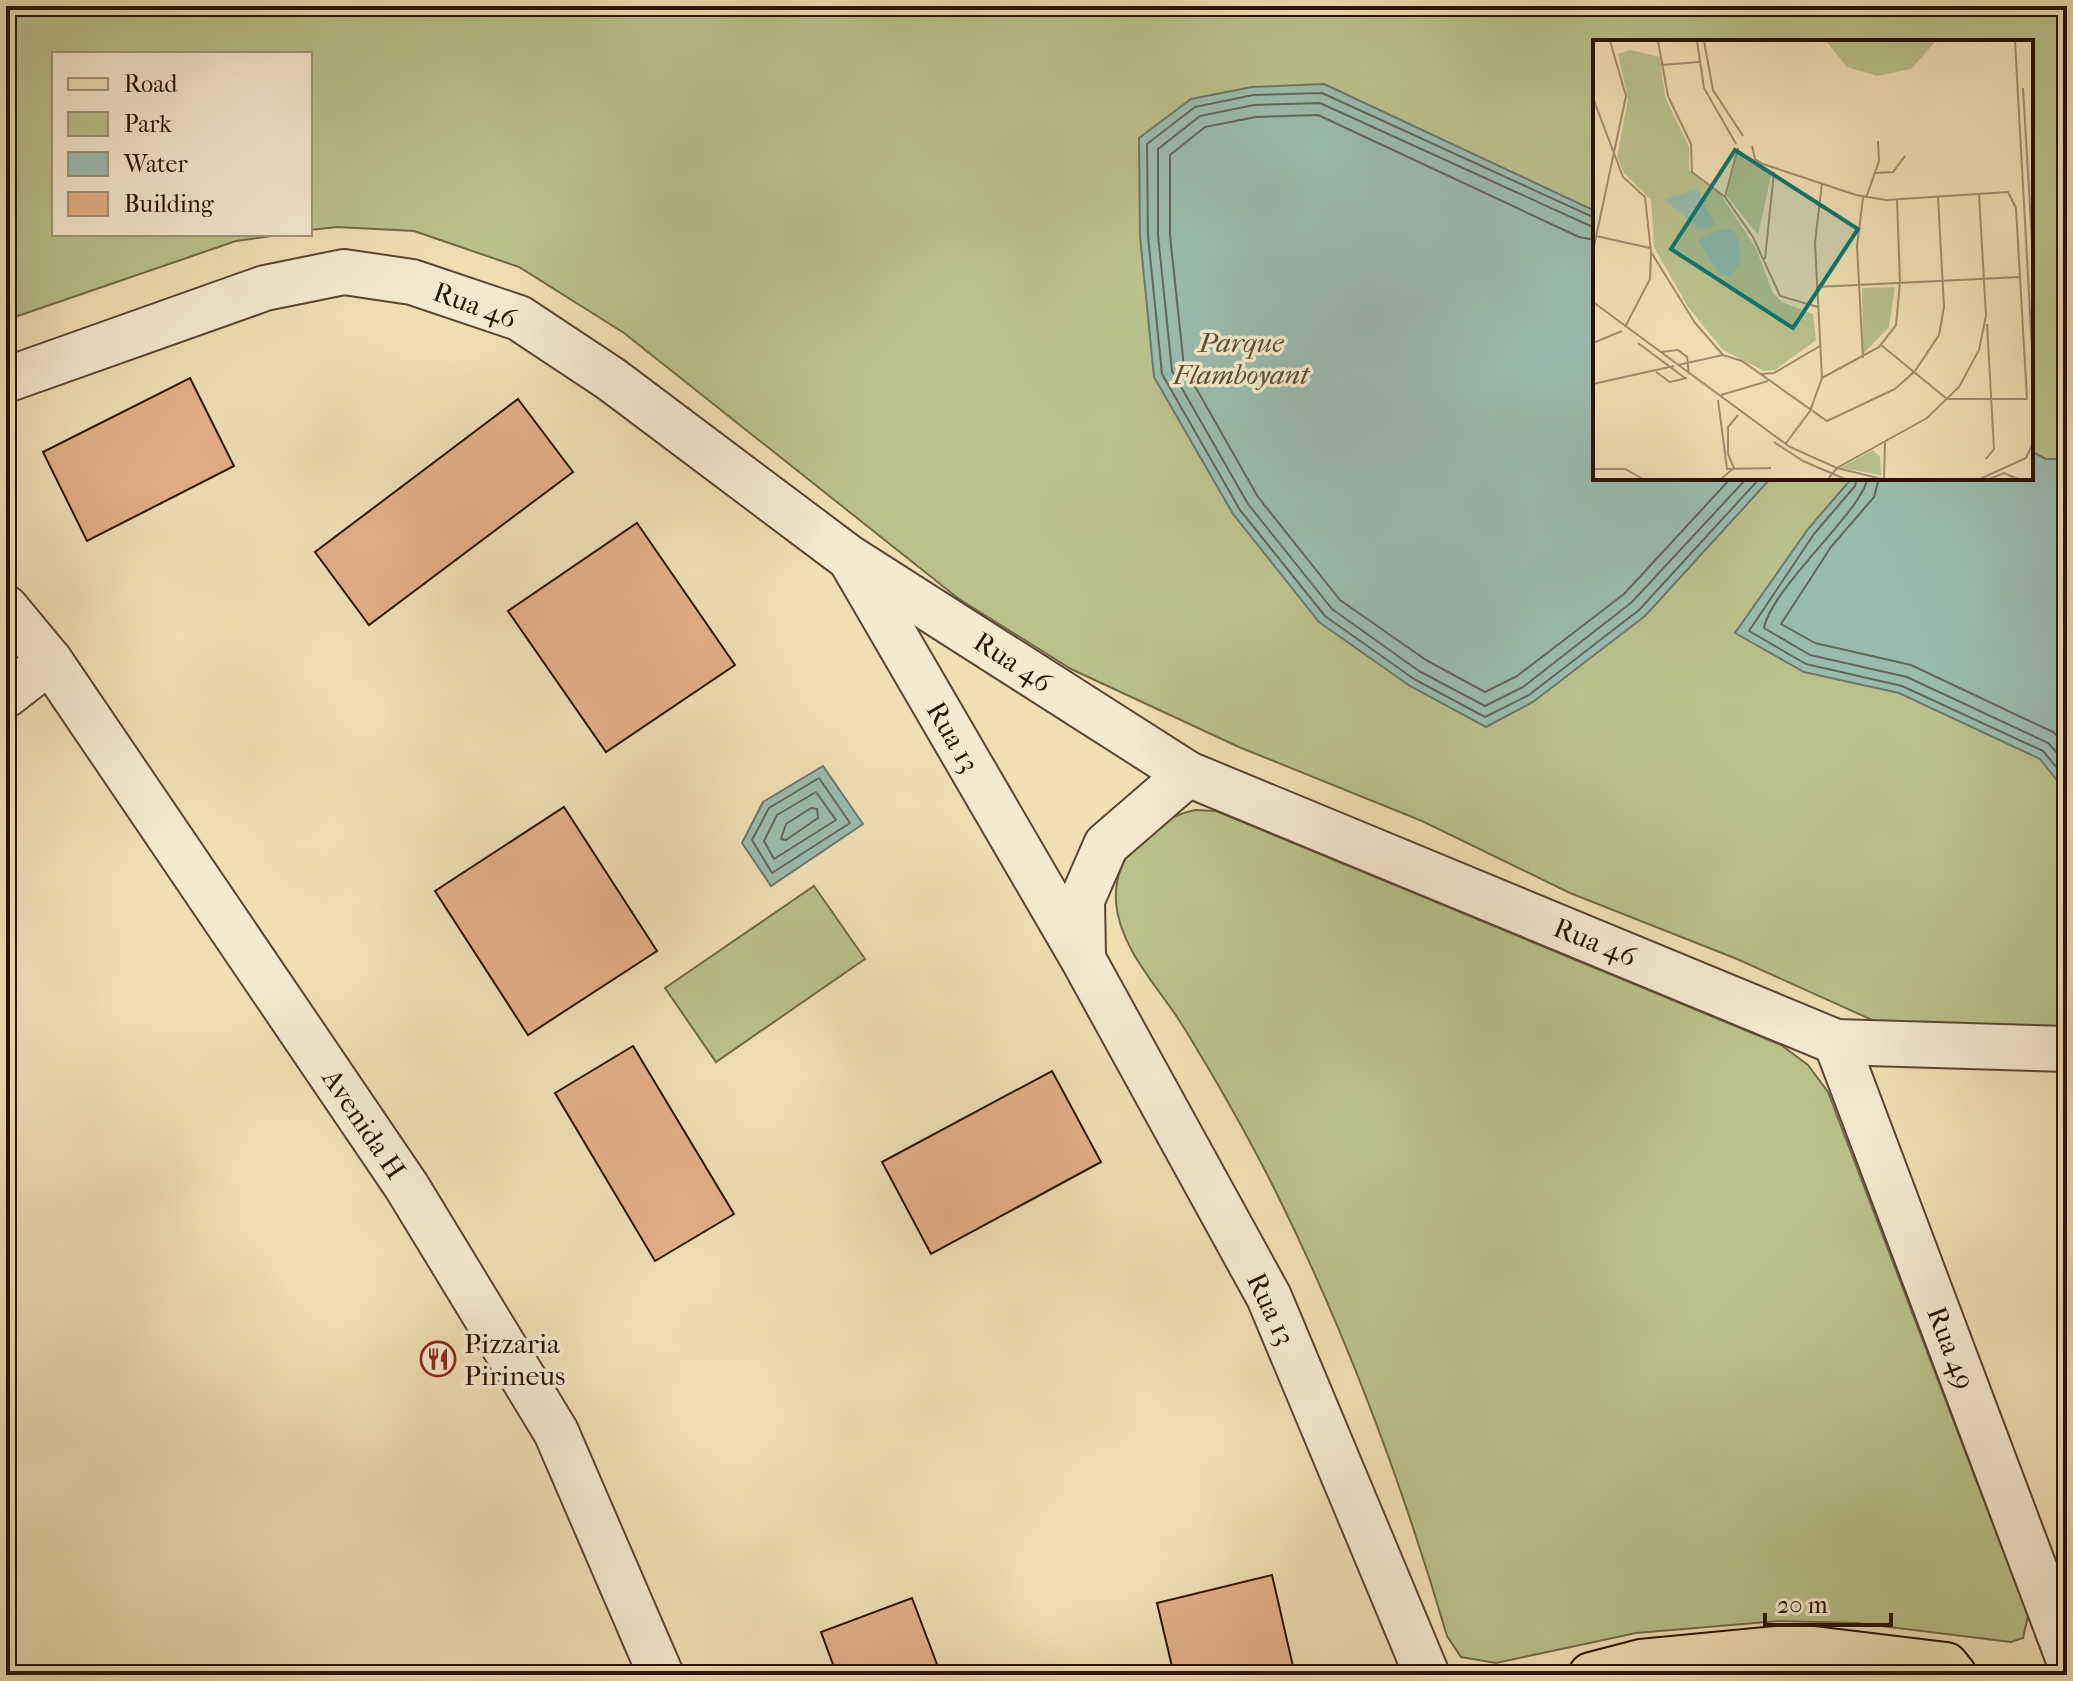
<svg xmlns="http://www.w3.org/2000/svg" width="2073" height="1681" viewBox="0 0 2073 1681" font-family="'IM FELL French Canon',serif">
  <rect width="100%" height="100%" fill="#f0dfb5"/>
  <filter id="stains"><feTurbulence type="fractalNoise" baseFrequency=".0025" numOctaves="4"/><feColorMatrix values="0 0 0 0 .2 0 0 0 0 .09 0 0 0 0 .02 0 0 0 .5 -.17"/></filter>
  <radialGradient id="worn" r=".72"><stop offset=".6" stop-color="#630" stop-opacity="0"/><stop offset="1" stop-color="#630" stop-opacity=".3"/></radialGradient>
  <!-- green -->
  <g fill="#bac18d" stroke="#726a49" stroke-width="2" fill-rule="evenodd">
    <path d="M 6,6 L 2067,6 L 2067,1032 L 1890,1028 L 1737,959 L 1570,893 L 1422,821 L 1239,747 L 1071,669 L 959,599 L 624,333 L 519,267 L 414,231 L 337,227 L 310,230 L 310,54 L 54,54 L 54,234 L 285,234 L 236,241 L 6,320 ZM 1595,42 L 2031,42 L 2031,478 L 1595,478 Z"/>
    <path d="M 1195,810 L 1216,811 L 1781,1045 L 1808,1065 L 1828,1092 L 2028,1616 L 2023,1638 L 2011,1642 L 1857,1623 L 1779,1621 L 1636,1633 L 1496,1663 L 1461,1657 L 1447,1636 C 1402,1483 1347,1335 1276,1192 C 1247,1134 1215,1078 1181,1023 C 1158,987 1119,947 1116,902 C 1113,854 1151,820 1195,810 Z"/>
    <path d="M 814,886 L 865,959 L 716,1062 L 665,988 Z"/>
  </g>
  <!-- water -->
  <g fill="#9abcb0" stroke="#6d786c" stroke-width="2">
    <path d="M 1324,84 L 1595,211 L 1595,478 L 1771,478 L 1645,616 L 1533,702 L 1486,727 L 1410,686 L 1319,622 L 1233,514 L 1154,377 L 1140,236 L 1139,138 L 1191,99 L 1252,87 Z"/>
    <path d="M 2031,451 L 2046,459 L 2067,459 L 2067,793 L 2040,759 L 1899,693 L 1804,672 L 1735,633 L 1808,529 L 1852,478 L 2031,478 Z"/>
    <path d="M 823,766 L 863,824 L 771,886 L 742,843 L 763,802 Z"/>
  </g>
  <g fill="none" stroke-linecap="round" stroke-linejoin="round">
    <!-- shore -->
    <g stroke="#62685a" stroke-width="2">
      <path d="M 1595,218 L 1322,93 L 1253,95 L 1195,107 L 1147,144 L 1148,236 L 1162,374 L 1240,510 L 1325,616 L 1414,679 L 1485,717 L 1529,695 L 1639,610 L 1760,478"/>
      <path d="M 1595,228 L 1320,103 L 1254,105 L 1200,116 L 1158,149 L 1158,235 L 1172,371 L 1248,504 L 1332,609 L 1419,671 L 1485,706 L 1523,687 L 1632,602 L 1747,478"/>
      <path d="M 1595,240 L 1579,237 L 1318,115 L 1256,117 L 1205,127 L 1170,155 L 1170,235 L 1184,367 L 1258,497 L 1340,600 L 1426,660 L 1485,692 L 1517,676 L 1624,594 L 1731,478"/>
      <path d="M 1857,478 L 1855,486 L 1814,534 L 1749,631 L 1806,664 L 1902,686 L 2043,751 L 2067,780"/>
      <path d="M 1867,478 C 1866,507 1771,588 1764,628 L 1810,655 L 1907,677 L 2048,743 L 2067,764"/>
      <path d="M 1879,478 L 1874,497 L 1831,547 L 1781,624 L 1815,643 L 1911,665 L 2053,732 L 2067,745"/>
      <path d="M 819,778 L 850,823 L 772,873 L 752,840 L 769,808 Z"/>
      <path d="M 816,792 L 836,820 L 774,859 L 764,841 L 777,815 Z"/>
      <path d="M 811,808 L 817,809 L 818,818 L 786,840 L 781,839 L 786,824 Z"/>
    </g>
  </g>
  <!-- building -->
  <g fill="#e3b087" stroke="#291305" stroke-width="2">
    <path d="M 190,378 L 234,466 L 87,541 L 43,452 Z"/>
    <path d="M 518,399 L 573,472 L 369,625 L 315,552 Z"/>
    <path d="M 637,523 L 735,665 L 606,752 L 508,611 Z"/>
    <path d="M 564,807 L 657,951 L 528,1035 L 435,891 Z"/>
    <path d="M 633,1046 L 734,1214 L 655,1261 L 555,1093 Z"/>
    <path d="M 1052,1071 L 1101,1162 L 931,1254 L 882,1162 Z"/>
    <path d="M 1272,1575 L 1295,1675 L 1174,1675 L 1157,1603 Z"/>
    <path d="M 912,1598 L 941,1675 L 837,1675 L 821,1632 Z"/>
  </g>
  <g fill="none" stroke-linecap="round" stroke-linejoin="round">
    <!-- minor casing -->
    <g stroke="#5b4631" stroke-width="48">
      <g id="minor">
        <path d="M 6,380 L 265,288 L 344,272 L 412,282 L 519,318 L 611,379 L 848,557 L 1188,774 L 1836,1042 L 2067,1049"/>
        <path d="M 852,562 L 1083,959 L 1269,1297 L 1427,1675"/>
        <path d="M 6,608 L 50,661 L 407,1187 L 556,1432 L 661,1675"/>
        <path d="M 6,695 L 50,661"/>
        <path d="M 1083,957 L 1082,900 L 1106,845 L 1188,774"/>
        <path d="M 1836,1042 L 2067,1655"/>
      </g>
    </g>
    <!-- major casing -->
    <g stroke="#291305" stroke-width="48">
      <path id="major" d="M 1591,1675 L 1641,1662 L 1797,1647 L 1946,1665 L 1954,1675"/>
    </g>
    <!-- minor -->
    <use href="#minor" stroke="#f5eacf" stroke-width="44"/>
    <!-- major -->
    <use href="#major" stroke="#f0dfb5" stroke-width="44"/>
  </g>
  <!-- icons -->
  <defs>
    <g id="restaurant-ring" transform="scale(1.8)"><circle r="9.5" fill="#f5eacf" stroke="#8f2418" stroke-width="1.5"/><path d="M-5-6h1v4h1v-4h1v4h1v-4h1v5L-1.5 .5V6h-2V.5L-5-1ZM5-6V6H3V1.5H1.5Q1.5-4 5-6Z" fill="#8f2418"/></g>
  </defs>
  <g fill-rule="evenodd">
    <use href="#restaurant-ring" x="438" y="1359"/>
  </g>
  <g text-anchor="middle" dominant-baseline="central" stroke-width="7" stroke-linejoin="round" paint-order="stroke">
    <!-- street labels -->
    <g font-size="28" fill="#291305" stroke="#f5eacf">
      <text transform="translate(475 305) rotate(20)">Rua 46</text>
      <text transform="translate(1013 662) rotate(33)">Rua 46</text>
      <text transform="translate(953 737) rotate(60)">Rua 13</text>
      <text transform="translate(1595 942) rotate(22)">Rua 46</text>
      <text transform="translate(364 1124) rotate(56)">Avenida H</text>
      <text transform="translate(1271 1309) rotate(65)">Rua 13</text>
      <text transform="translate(1951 1348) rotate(69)">Rua 49</text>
    </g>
    <!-- park labels -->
    <g font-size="28" font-style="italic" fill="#5c5035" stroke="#f5eacf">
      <text x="1241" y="342">Parque<tspan x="1241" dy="32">Flamboyant</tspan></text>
    </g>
    <!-- poi labels -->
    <g font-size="28" fill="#291305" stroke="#f5eacf" text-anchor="start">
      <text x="464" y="1343">Pizzaria<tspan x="464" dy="32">Pirineus</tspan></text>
    </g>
  </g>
  <!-- overview -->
  <g transform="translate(1593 40)">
    <rect width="440" height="440" fill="#f0dfb5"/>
    <path d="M 233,1 L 343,1 L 318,29 L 284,36 L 254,27 ZM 37,10 L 67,17 L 72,57 L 96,107 L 96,130 L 128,155 L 163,208 L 180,253 L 189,262 L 220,274 L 223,300 L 182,330 L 171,331 L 130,310 L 95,267 L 61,207 L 58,160 L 31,133 L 24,117 L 35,59 L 25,14 ZM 144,114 L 178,135 L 165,195 L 134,156 ZM 302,247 L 296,287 L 270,314 L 269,248 ZM 280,410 L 287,417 L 288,435 L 247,428 Z" fill="#bac18d"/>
    <path d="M 104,149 L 122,185 L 107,190 L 71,159 ZM 127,189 L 140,189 L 146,201 L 147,222 L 138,237 L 125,233 L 105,200 Z" fill="#9abcb0"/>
    <path fill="none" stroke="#a08d6f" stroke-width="2" d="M 65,1 L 75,56 L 98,104 L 99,132 L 132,157 L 160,197 L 187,256 L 225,267M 104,1 L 111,48 L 143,104M 111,1 L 120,50 L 150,96M 422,1 L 440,327M 68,25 L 106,22M 430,48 L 440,218M 0,58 L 30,137 L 52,157 L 58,212 L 102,283 L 130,315M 159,106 L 162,119 L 170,124 L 263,155 L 293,160 L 415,152 L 423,168M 282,133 L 300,132 L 312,116M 132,157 L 145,108M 270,157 L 264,206 L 270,318M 273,158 L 286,121 L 285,101M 3,196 L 57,208M 0,211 L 33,56 L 17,1M 172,219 L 181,132M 223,247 L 427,237M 0,262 L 197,407 L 244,428 L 289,439M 32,287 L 57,239 L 58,213M 0,303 L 29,291M 45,303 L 92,338M 288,305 L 354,359M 68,312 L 85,310 L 94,317 L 96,334M 85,325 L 130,315 L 149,321 L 234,381 L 302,349 L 322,331 L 346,295 L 351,267 L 345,157M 63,332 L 77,342 L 94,338M 168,334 L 181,333 L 227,306M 229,338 L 286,307 L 303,285 L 307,242 L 304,160M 0,344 L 81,326M 128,355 L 175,341M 354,359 L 434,359 L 423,168M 125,360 L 134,429 L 178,428M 181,402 L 210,421 L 252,439M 193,403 L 217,371 L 229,338 L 222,203 L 229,143M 393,419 L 401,409 L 394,284M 2,429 L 32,429 L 50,439M 128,439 L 141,428 L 135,414 L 135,387 L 145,375M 235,439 L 244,428 L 334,378 L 366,347 L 386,310 L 393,276 L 386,154M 291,439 L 292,403M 387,439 L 433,418 L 440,403M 396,439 L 411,433 L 425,439"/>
    <path fill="#0f766e" fill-opacity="0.15" stroke="#0f766e" stroke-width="4" d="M 142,110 L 265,189 L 200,288 L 78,209 Z"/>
    <rect width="440" height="440" fill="none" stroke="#291305" stroke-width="4"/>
  </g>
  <!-- margin -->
  <rect width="2073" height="1681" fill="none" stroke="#f0dfb5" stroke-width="32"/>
  <rect x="8" y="8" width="2057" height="1665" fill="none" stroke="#291305" stroke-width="4"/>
  <rect x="16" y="16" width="2041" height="1649" fill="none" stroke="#291305" stroke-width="2"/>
  <!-- legend -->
  <rect x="52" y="52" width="260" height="184" fill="#f5eacf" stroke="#a3947e" stroke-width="2"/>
  <rect x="68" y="78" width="40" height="12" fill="#f0dfb5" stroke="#a3947e" stroke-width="2"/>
  <text x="124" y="92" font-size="24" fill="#291305">Road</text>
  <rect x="68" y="112" width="40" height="24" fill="#bac18d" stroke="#a3947e" stroke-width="2"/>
  <text x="124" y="132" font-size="24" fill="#291305">Park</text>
  <rect x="68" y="152" width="40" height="24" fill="#9abcb0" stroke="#a3947e" stroke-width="2"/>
  <text x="124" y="172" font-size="24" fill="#291305">Water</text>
  <rect x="68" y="192" width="40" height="24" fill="#e3b087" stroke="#a3947e" stroke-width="2"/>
  <text x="124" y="212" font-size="24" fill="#291305">Building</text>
  <!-- scale -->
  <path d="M1765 1613v12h126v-12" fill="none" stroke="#291305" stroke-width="4"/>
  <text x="1777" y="1613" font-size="24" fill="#291305" stroke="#f5eacf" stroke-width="6" paint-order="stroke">20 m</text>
  <rect width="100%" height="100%" filter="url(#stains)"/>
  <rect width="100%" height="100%" fill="url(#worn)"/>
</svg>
